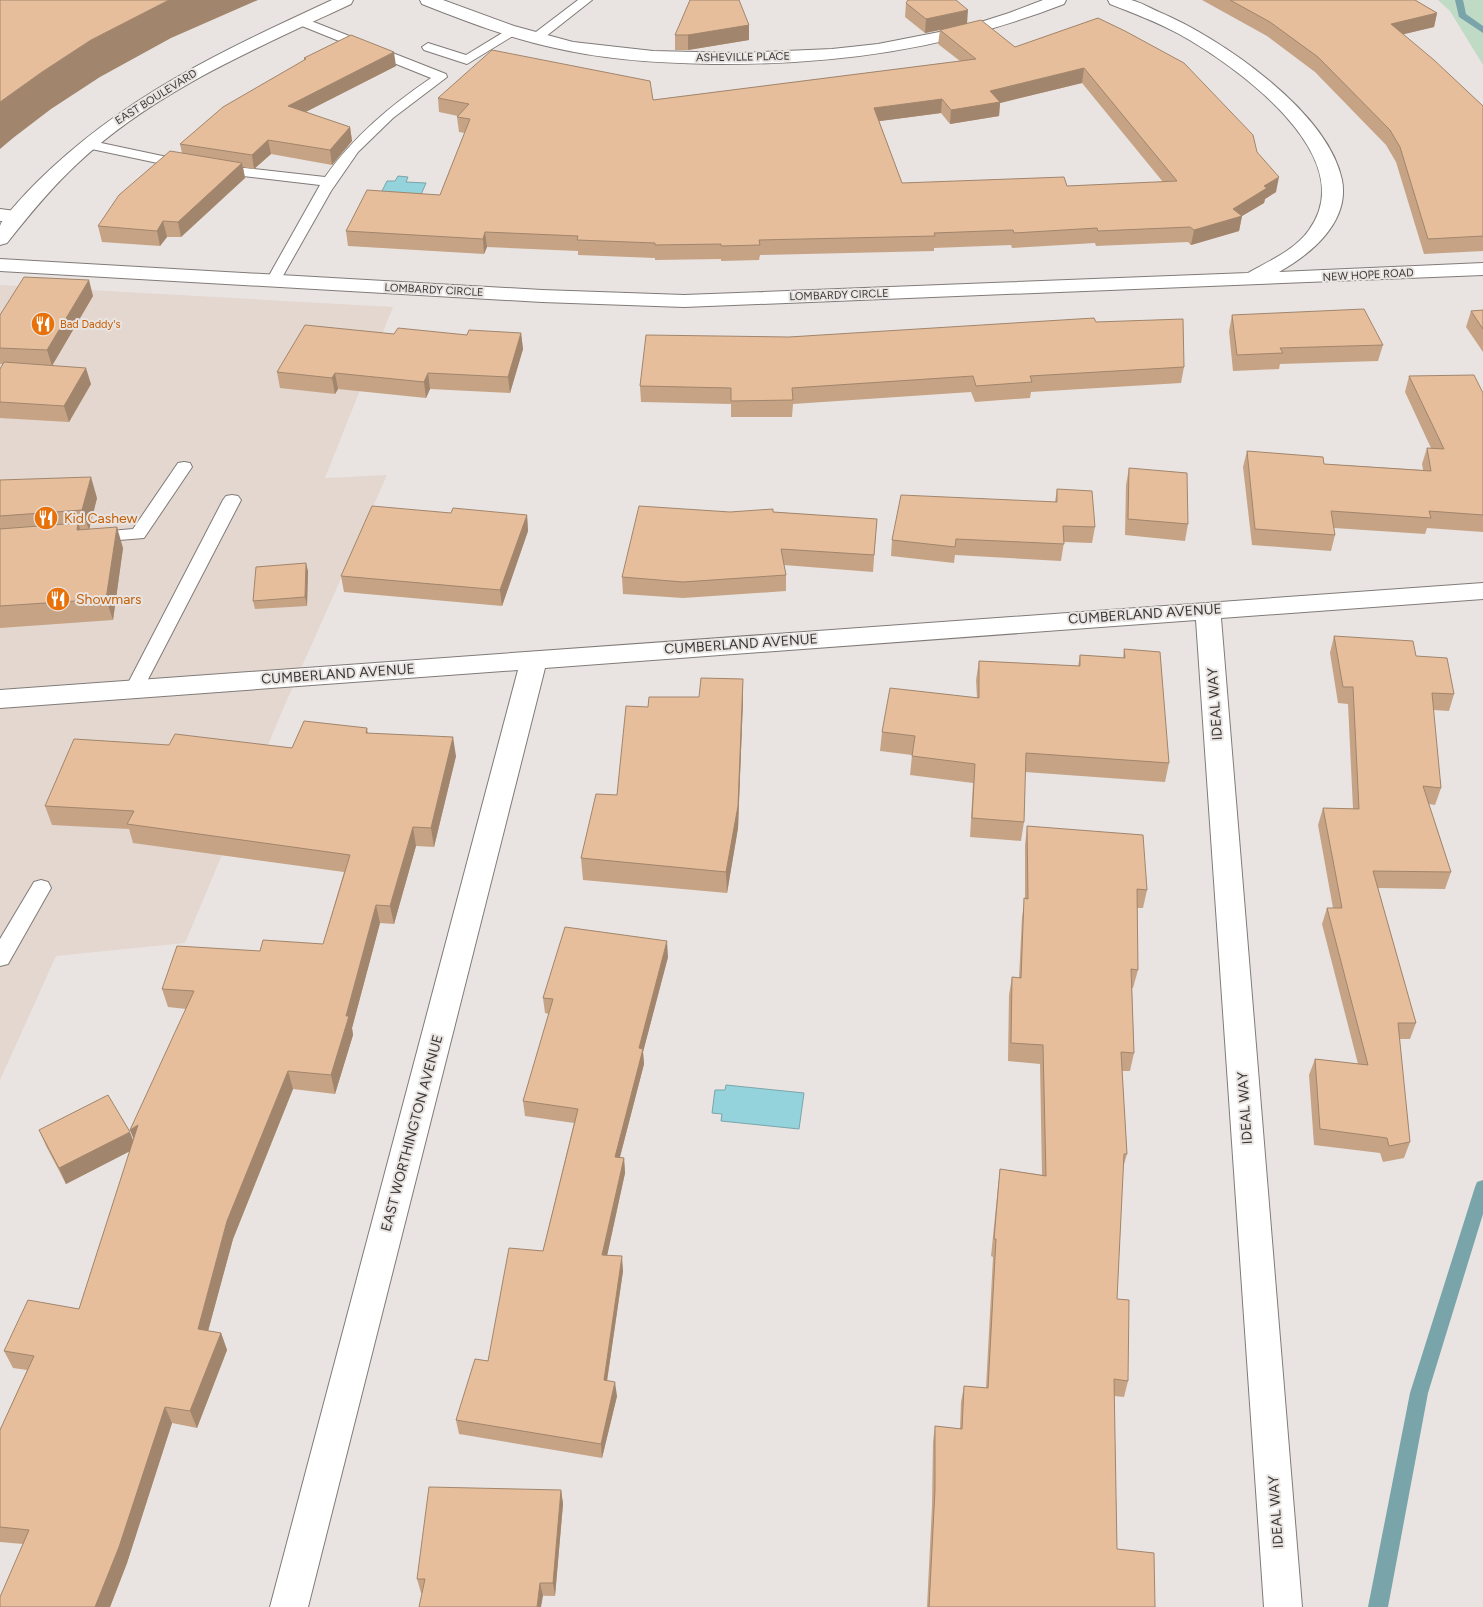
<svg xmlns="http://www.w3.org/2000/svg" width="1483" height="1607" viewBox="0 0 1483 1607" font-family="Figtree,sans-serif">
  <rect width="100%" height="100%" fill="#e9e4e1"/>
  <!-- built -->
  <path fill="#e3d7cf" d="M 0,285 L 393,307 L 325,478 L 387,475 L 283,709 L 185,943 L 56,956 L 0,1080 Z"/>
  <!-- green -->
  <path fill="#bfdbc5" d="M 1438,0 L 1483,0 L 1483,65 L 1450,11 Z"/>
  <!-- water -->
  <g fill="#94d3dc" stroke="#79a5aa">
    <path d="M 398,176 L 408,177 L 406,182 L 426,183 L 420,197 L 380,195 L 387,181 L 395,181 Z"/>
    <path d="M 726,1085 L 804,1093 L 799,1129 L 721,1121 L 722,1114 L 712,1113 L 715,1090 L 725,1090 Z"/>
  </g>
  <g fill="none" stroke-linecap="round" stroke-linejoin="round">
    <!-- stream -->
    <g fill="#79a5aa" fill-rule="evenodd">
      <path d="M 1455,0 L 1463,0 L 1466,14 L 1483,26 L 1483,33 L 1459,17 Z"/>
      <path d="M 1483,1180 L 1483,1214 L 1428,1393 L 1388,1607 L 1368,1607 L 1410,1393 L 1475,1187 L 1477,1182 Z"/>
    </g>
    <!-- service casing -->
    <g stroke="#807b78" stroke-width="2">
      <g id="service">
        <path d="M 578,0 L 592,0 L 540,41 L 532,41 L 530,38 L 532,35 Z"/>
        <path d="M 301,17 L 446,74 L 447,77 L 393,118 L 358,152 L 331,191 L 280,281 L 278,284 L 268,284 L 266,281 L 320,185 L 217,173 L 212,172 L 210,169 L 212,166 L 217,165 L 325,177 C 354,136 390,106 431,78 L 297,24 L 295,21 L 297,18 Z"/>
        <path d="M 512,27 L 518,31 L 516,34 L 467,64 L 424,50 L 422,47 L 428,43 L 466,55 Z"/>
        <path d="M 87,140 L 186,161 L 193,165 L 186,169 L 82,147 L 80,144 Z"/>
        <path d="M 184,462 L 190,463 L 192,467 L 144,538 L 94,542 L 88,541 L 85,537 L 88,533 L 133,529 L 178,463 Z"/>
        <path d="M 232,495 L 238,496 L 241,500 L 143,689 L 141,694 L 134,695 L 127,694 L 125,689 L 223,500 L 226,496 Z"/>
        <path d="M 41,880 L 48,882 L 51,888 L 8,964 L 0,966 L 0,939 L 34,882 Z"/>
      </g>
    </g>
    <!-- minor casing -->
    <g stroke="#807b78" stroke-width="2">
      <g id="minor">
        <path d="M 420,0 L 443,0 L 514,26 L 573,42 L 653,51 L 738,53 L 832,49 L 878,44 L 965,27 L 1009,13 L 1043,0 L 1066,0 L 1064,4 C 948,49 837,65 712,64 C 660,63 606,60 555,48 C 509,38 465,21 422,4 Z"/>
        <path d="M 1108,0 C 1115,0 1123,0 1131,0 C 1140,2 1150,8 1159,12 C 1219,37 1328,111 1342,180 C 1350,222 1311,254 1279,272 L 1483,263 L 1483,275 L 684,307 L 542,302 L 0,271 L 0,259 L 542,290 L 684,295 L 1248,273 C 1269,261 1295,250 1309,230 C 1363,156 1235,65 1179,34 C 1157,22 1133,13 1110,4 Z"/>
        <path d="M 0,209 L 23,212 L 26,216 L 23,220 L 16,222 L 0,221 Z"/>
        <path d="M 1483,583 L 1483,599 L 1221,618 L 1302,1607 L 1264,1607 L 1196,620 L 545,668 L 308,1607 L 270,1607 L 518,670 L 0,708 L 0,690 Z"/>
      </g>
    </g>
    <!-- tertiary casing -->
    <g stroke="#807b78" stroke-width="2">
      <path id="tertiary" d="M 332,0 L 353,0 L 351,4 C 257,48 154,91 77,164 C 51,188 29,215 7,243 L 0,245 C 0,240 0,231 0,226 C 3,217 29,190 37,182 C 124,96 222,51 332,0 Z"/>
    </g>
    <!-- service -->
    <use href="#service" fill="#fff" fill-rule="evenodd"/>
    <!-- minor -->
    <use href="#minor" fill="#fff" fill-rule="evenodd"/>
    <!-- tertiary -->
    <use href="#tertiary" fill="#fff" fill-rule="evenodd"/>
  </g>
  <!-- wall -->
  <g fill="#c6a385" fill-rule="evenodd">
    <path d="M 1202,0 L 1415,0 L 1437,13 L 1434,27 L 1403,34 L 1483,106 L 1483,251 L 1424,254 L 1396,162 L 1386,145 L 1315,72 L 1267,36 Z"/>
    <path d="M 906,3 L 967,23 L 1015,47 L 1098,18 L 1257,152 L 1276,192 L 1265,199 L 1264,203 L 1242,216 L 1239,231 L 1191,245 L 1188,242 L 1096,246 L 1095,243 L 1012,248 L 1011,245 L 934,248 L 934,251 L 760,255 L 759,260 L 721,261 L 721,259 L 655,260 L 655,258 L 578,255 L 578,251 L 487,247 L 484,254 L 348,246 L 346,231 L 440,195 L 465,133 L 459,132 L 457,117 L 458,116 L 439,112 L 438,98 L 653,100 L 960,61 L 938,44 L 940,30 L 941,30 L 925,33 L 905,17 ZM 1082,83 L 1163,182 L 1067,186 L 902,183 L 879,121 L 941,113 L 950,124 L 999,116 L 1000,103 Z"/>
    <path d="M 749,25 L 749,40 L 688,50 L 675,50 L 675,35 Z"/>
    <path d="M 304,58 L 396,66 L 305,112 L 350,127 L 352,141 L 332,165 L 271,154 L 254,169 L 243,167 L 245,178 L 181,237 L 167,237 L 160,246 L 102,242 L 98,226 L 182,153 L 180,144 L 304,61 Z"/>
    <path d="M 93,296 L 52,365 L 91,384 L 69,422 L 0,418 L 0,369 L 3,364 L 0,364 L 0,315 Z"/>
    <path d="M 1483,310 L 1483,352 L 1466,327 L 1471,311 Z"/>
    <path d="M 1232,315 L 1383,345 L 1378,361 L 1280,364 L 1279,369 L 1233,371 L 1229,331 Z"/>
    <path d="M 1096,322 L 1184,367 L 1181,383 L 1031,392 L 1030,398 L 975,402 L 971,392 L 793,404 L 792,417 L 731,417 L 731,404 L 641,402 L 640,386 L 789,337 Z"/>
    <path d="M 521,333 L 523,349 L 510,393 L 430,389 L 426,398 L 338,389 L 335,394 L 280,388 L 277,372 L 394,334 L 467,335 Z"/>
    <path d="M 1409,376 L 1483,393 L 1483,532 L 1427,528 L 1425,534 L 1334,528 L 1335,535 L 1331,551 L 1252,545 L 1243,467 L 1247,451 L 1324,464 L 1423,470 L 1422,464 L 1427,448 L 1431,448 L 1405,392 Z"/>
    <path d="M 1129,468 L 1188,524 L 1185,541 L 1125,535 L 1126,485 Z"/>
    <path d="M 0,480 L 97,498 L 89,529 L 123,548 L 113,620 L 0,628 Z"/>
    <path d="M 1057,489 L 1095,527 L 1092,543 L 1064,542 L 1061,561 L 955,555 L 954,563 L 891,556 L 892,540 L 1055,502 Z"/>
    <path d="M 730,512 L 773,512 L 877,519 L 873,572 L 784,565 L 786,575 L 786,591 L 683,598 L 623,594 L 622,577 Z"/>
    <path d="M 451,513 L 527,515 L 528,531 L 502,606 L 344,592 L 341,576 Z"/>
    <path d="M 308,571 L 307,606 L 255,609 L 253,601 Z"/>
    <path d="M 1334,636 L 1416,656 L 1454,694 L 1449,711 L 1433,710 L 1441,788 L 1435,805 L 1429,804 L 1451,872 L 1445,889 L 1378,888 L 1416,1023 L 1410,1039 L 1399,1039 L 1410,1142 L 1404,1158 L 1383,1162 L 1380,1153 L 1314,1145 L 1309,1075 L 1315,1059 L 1358,1064 L 1322,924 L 1327,908 L 1333,908 L 1318,825 L 1323,808 L 1353,809 L 1348,704 L 1338,703 L 1330,653 Z"/>
    <path d="M 1124,649 L 1169,763 L 1165,782 L 1025,772 L 1024,822 L 1021,841 L 970,837 L 973,783 L 910,775 L 912,755 L 880,751 L 882,732 L 977,698 L 976,680 L 979,661 L 1078,666 L 1080,655 L 1123,658 Z"/>
    <path d="M 743,700 L 738,828 L 727,893 L 583,880 L 581,858 L 617,795 L 648,707 Z"/>
    <path d="M 367,728 L 368,733 L 456,756 L 434,847 L 416,846 L 394,924 L 380,923 L 352,1028 L 353,1035 L 335,1094 L 293,1089 L 233,1239 L 208,1331 L 221,1333 L 227,1350 L 197,1428 L 172,1423 L 127,1563 L 110,1607 L 0,1607 L 23,1544 L 0,1542 L 0,1430 L 27,1370 L 13,1368 L 4,1351 L 79,1309 L 130,1151 L 66,1184 L 46,1146 L 39,1130 L 133,1141 L 186,1009 L 168,1007 L 162,989 L 260,951 L 323,944 L 344,872 L 133,843 L 129,829 L 52,825 L 45,806 L 169,745 L 292,748 Z"/>
    <path d="M 1027,826 L 1147,890 L 1143,908 L 1137,908 L 1138,970 L 1133,988 L 1132,988 L 1134,1053 L 1130,1071 L 1122,1071 L 1127,1154 L 1123,1168 L 1117,1299 L 1128,1381 L 1124,1397 L 1114,1396 L 1117,1549 L 1155,1607 L 927,1607 L 932,1506 L 933,1442 L 935,1426 L 960,1429 L 961,1402 L 964,1386 L 986,1388 L 993,1257 L 991,1256 L 998,1187 L 1000,1169 L 1042,1175 L 1040,1064 L 1008,1061 L 1009,995 L 1012,977 L 1019,978 L 1022,917 L 1025,898 L 1025,845 Z"/>
    <path d="M 668,957 L 643,1052 L 644,1064 L 620,1157 L 624,1158 L 625,1173 L 607,1255 L 623,1271 L 607,1381 L 617,1396 L 602,1458 L 459,1434 L 456,1420 L 488,1361 L 543,1251 L 574,1123 L 525,1116 L 523,1101 L 549,1014 L 545,1013 L 543,998 Z"/>
    <path d="M 561,1490 L 563,1504 L 555,1596 L 421,1593 L 417,1579 Z"/>
  </g>
  <!-- shaded-wall -->
  <g fill="#a1856c">
    <path d="M 169,0 L 258,0 L 171,38 L 100,77 L 51,109 L 13,138 L 0,149 L 0,102 L 42,72 L 91,40 Z"/>
    <path d="M 968,10 L 967,24 L 925,33 L 926,19 Z"/>
    <path d="M 1437,13 L 1434,27 L 1388,38 L 1391,24 Z"/>
    <path d="M 749,25 L 749,40 L 688,50 L 688,35 Z"/>
    <path d="M 394,52 L 396,66 L 290,120 L 288,106 Z"/>
    <path d="M 1084,68 L 1082,83 L 1000,103 L 999,116 L 950,124 L 951,110 L 990,91 Z"/>
    <path d="M 942,99 L 941,113 L 873,122 L 874,108 Z"/>
    <path d="M 350,127 L 352,141 L 332,165 L 330,150 Z"/>
    <path d="M 268,140 L 271,154 L 254,169 L 252,155 Z"/>
    <path d="M 242,163 L 245,178 L 181,237 L 178,222 Z"/>
    <path d="M 1279,177 L 1276,192 L 1265,199 L 1264,203 L 1242,216 L 1239,231 L 1191,245 L 1194,230 L 1233,209 L 1264,186 Z"/>
    <path d="M 163,221 L 167,237 L 160,246 L 157,231 Z"/>
    <path d="M 485,232 L 487,247 L 484,254 L 483,239 Z"/>
    <path d="M 89,280 L 93,296 L 52,366 L 47,350 Z"/>
    <path d="M 521,333 L 523,349 L 510,393 L 508,377 Z"/>
    <path d="M 86,368 L 91,384 L 69,422 L 64,406 Z"/>
    <path d="M 335,373 L 338,389 L 335,394 L 332,378 Z"/>
    <path d="M 428,373 L 430,389 L 426,398 L 424,382 Z"/>
    <path d="M 91,477 L 97,498 L 89,530 L 82,510 Z"/>
    <path d="M 527,515 L 528,531 L 502,606 L 500,590 Z"/>
    <path d="M 78,523 L 85,544 L 77,530 Z"/>
    <path d="M 117,527 L 123,548 L 113,620 L 106,599 Z"/>
    <path d="M 306,563 L 308,571 L 307,606 L 305,597 Z"/>
    <path d="M 743,679 L 743,700 L 738,828 L 727,893 L 726,872 Z"/>
    <path d="M 453,737 L 456,756 L 434,847 L 431,828 Z"/>
    <path d="M 413,827 L 416,846 L 394,924 L 390,906 Z"/>
    <path d="M 376,905 L 380,923 L 352,1028 L 353,1035 L 335,1094 L 331,1075 L 346,1016 Z"/>
    <path d="M 667,941 L 668,957 L 643,1052 L 644,1064 L 616,1172 L 615,1157 L 639,1048 Z"/>
    <path d="M 288,1071 L 293,1089 L 233,1239 L 204,1346 L 198,1329 L 227,1221 Z"/>
    <path d="M 138,1125 L 137,1148 L 130,1130 Z"/>
    <path d="M 130,1132 L 136,1148 L 66,1184 L 59,1168 Z"/>
    <path d="M 624,1158 L 625,1173 L 604,1270 L 602,1255 Z"/>
    <path d="M 622,1256 L 623,1271 L 605,1394 L 604,1380 Z"/>
    <path d="M 221,1333 L 227,1350 L 197,1428 L 190,1411 Z"/>
    <path d="M 615,1382 L 617,1396 L 602,1458 L 601,1444 Z"/>
    <path d="M 165,1407 L 172,1423 L 127,1563 L 110,1607 L 95,1607 Z"/>
    <path d="M 561,1490 L 563,1504 L 555,1596 L 553,1583 Z"/>
    <path d="M 540,1583 L 543,1596 L 541,1607 L 537,1607 Z"/>
  </g>
  <!-- building -->
  <g fill="#e6be9b" stroke="#a1856c" fill-rule="evenodd">
    <path d="M 0,0 L 169,0 L 91,40 L 42,72 L 0,102 Z"/>
    <path d="M 690,0 L 739,0 L 749,25 L 688,35 L 675,35 Z"/>
    <path d="M 908,0 L 956,0 L 968,10 L 926,19 L 906,3 Z"/>
    <path d="M 1230,0 L 1415,0 L 1437,13 L 1391,24 L 1434,60 L 1483,106 L 1483,236 L 1428,239 L 1400,147 L 1390,130 L 1318,57 L 1270,22 Z"/>
    <path d="M 1098,18 L 1125,31 L 1184,63 L 1253,135 L 1257,152 L 1279,177 L 1264,186 L 1267,188 L 1233,209 L 1242,216 L 1194,230 L 1190,227 L 1098,231 L 1097,228 L 1014,233 L 1013,230 L 934,233 L 935,236 L 759,240 L 760,245 L 721,246 L 721,244 L 655,245 L 655,243 L 577,240 L 578,236 L 485,232 L 483,239 L 346,231 L 367,190 L 440,195 L 470,119 L 457,117 L 469,104 L 438,98 L 492,50 L 650,81 L 653,100 L 976,59 L 940,30 L 981,20 L 1015,47 ZM 1084,68 L 1177,181 L 1067,186 L 1064,177 L 902,183 L 874,108 L 942,99 L 951,110 L 1000,102 L 990,91 Z"/>
    <path d="M 351,35 L 394,52 L 288,106 L 350,127 L 330,150 L 268,140 L 252,155 L 180,144 L 223,107 L 306,59 L 304,58 Z"/>
    <path d="M 170,151 L 242,163 L 178,222 L 163,221 L 157,231 L 98,226 L 119,195 Z"/>
    <path d="M 24,277 L 89,280 L 47,350 L 0,348 L 0,315 Z"/>
    <path d="M 1364,309 L 1383,345 L 1280,348 L 1283,353 L 1237,355 L 1232,315 Z"/>
    <path d="M 1483,310 L 1483,329 L 1471,311 Z"/>
    <path d="M 1094,318 L 1096,322 L 1183,319 L 1184,367 L 1030,376 L 1032,382 L 976,386 L 973,376 L 792,388 L 793,400 L 731,401 L 731,388 L 640,386 L 646,335 L 789,337 Z"/>
    <path d="M 305,325 L 394,334 L 398,328 L 467,335 L 469,330 L 521,333 L 508,377 L 428,373 L 424,382 L 335,373 L 332,378 L 277,372 Z"/>
    <path d="M 4,362 L 86,368 L 64,406 L 0,402 L 0,369 Z"/>
    <path d="M 1474,375 L 1483,393 L 1483,515 L 1429,511 L 1431,518 L 1331,511 L 1335,535 L 1255,529 L 1247,451 L 1323,457 L 1324,464 L 1431,471 L 1427,448 L 1444,449 L 1409,376 Z"/>
    <path d="M 1129,468 L 1187,473 L 1188,524 L 1128,519 Z"/>
    <path d="M 91,477 L 82,510 L 0,516 L 0,480 Z"/>
    <path d="M 1057,489 L 1092,491 L 1095,527 L 1063,526 L 1064,544 L 956,539 L 955,547 L 892,540 L 901,495 L 1057,502 Z"/>
    <path d="M 372,506 L 451,513 L 453,508 L 527,515 L 500,590 L 341,576 Z"/>
    <path d="M 639,506 L 730,512 L 773,509 L 773,512 L 877,519 L 874,555 L 781,549 L 786,575 L 683,582 L 622,577 Z"/>
    <path d="M 78,523 L 77,530 L 117,527 L 106,599 L 0,606 L 0,529 Z"/>
    <path d="M 306,563 L 305,597 L 253,601 L 256,567 Z"/>
    <path d="M 1334,636 L 1413,641 L 1416,656 L 1447,658 L 1454,694 L 1432,693 L 1441,788 L 1423,786 L 1451,872 L 1373,871 L 1416,1023 L 1398,1023 L 1410,1142 L 1389,1146 L 1387,1138 L 1320,1129 L 1315,1059 L 1368,1065 L 1327,908 L 1342,908 L 1323,808 L 1359,809 L 1353,687 L 1343,687 Z"/>
    <path d="M 1124,649 L 1160,652 L 1169,763 L 1026,753 L 1024,822 L 972,818 L 975,764 L 912,756 L 915,736 L 882,732 L 890,688 L 979,698 L 979,661 L 1080,666 L 1080,655 L 1125,658 Z"/>
    <path d="M 701,678 L 743,679 L 738,806 L 726,872 L 581,858 L 596,794 L 617,795 L 626,706 L 648,707 L 649,697 L 699,697 Z"/>
    <path d="M 304,721 L 367,728 L 366,733 L 453,737 L 431,828 L 413,827 L 390,906 L 376,905 L 346,1016 L 349,1016 L 331,1075 L 288,1071 L 227,1221 L 198,1329 L 221,1333 L 190,1411 L 165,1407 L 119,1547 L 95,1607 L 0,1607 L 0,1597 L 29,1530 L 0,1527 L 0,1430 L 34,1356 L 4,1351 L 28,1300 L 79,1309 L 138,1125 L 130,1130 L 194,991 L 162,989 L 177,946 L 260,951 L 263,940 L 323,944 L 350,855 L 127,824 L 134,811 L 45,806 L 74,739 L 169,745 L 175,734 L 292,748 Z"/>
    <path d="M 1027,826 L 1143,835 L 1147,890 L 1137,889 L 1138,970 L 1131,969 L 1134,1053 L 1121,1052 L 1127,1154 L 1124,1154 L 1117,1299 L 1129,1300 L 1128,1381 L 1114,1379 L 1117,1549 L 1154,1553 L 1155,1607 L 929,1607 L 935,1490 L 935,1426 L 962,1429 L 964,1386 L 988,1388 L 996,1239 L 994,1239 L 1000,1169 L 1046,1176 L 1043,1045 L 1011,1043 L 1012,977 L 1021,978 L 1024,898 L 1028,899 Z"/>
    <path d="M 565,927 L 667,941 L 639,1048 L 643,1049 L 615,1157 L 624,1158 L 602,1255 L 622,1256 L 604,1380 L 615,1382 L 601,1444 L 456,1420 L 475,1359 L 488,1361 L 509,1248 L 543,1251 L 578,1109 L 523,1101 L 553,999 L 543,998 Z"/>
    <path d="M 108,1095 L 130,1132 L 59,1168 L 39,1130 Z"/>
    <path d="M 429,1487 L 561,1490 L 553,1583 L 540,1583 L 537,1607 L 419,1607 L 425,1579 L 417,1579 Z"/>
  </g>
  <!-- icons -->
  <defs>
    <g id="restaurant-disc" transform="scale(1.25)"><circle r="9.5" fill="#e8710a" stroke="#e9e4e1"/><path d="M-5-6h1v4h1v-4h1v4h1v-4h1v5L-1.5 .5V6h-2V.5L-5-1ZM5-6V6H3V1.5H1.5Q1.5-4 5-6Z" fill="#fff"/></g>
  </defs>
  <g fill-rule="evenodd">
    <use href="#restaurant-disc" x="43" y="324"/>
    <use href="#restaurant-disc" x="46" y="518"/>
    <use href="#restaurant-disc" x="58" y="599"/>
  </g>
  <g text-anchor="middle" dominant-baseline="central" stroke-width="4" stroke-linejoin="round" paint-order="stroke">
    <!-- far-street labels -->
    <g font-size="11" fill="#3b3937" stroke="#e9e4e1">
      <text transform="translate(743 57) rotate(-1)">ASHEVILLE PLACE</text>
      <text transform="translate(156 97) rotate(-32)">EAST BOULEVARD</text>
      <text transform="translate(1368 275) rotate(-3)">NEW HOPE ROAD</text>
      <text transform="translate(434 290) rotate(3)">LOMBARDY CIRCLE</text>
      <text transform="translate(839 295) rotate(-2)">LOMBARDY CIRCLE</text>
    </g>
    <!-- far-food labels -->
    <g font-size="11" fill="#c56008" stroke="#e9e4e1" text-anchor="start">
      <text x="60" y="324">Bad Daddy's</text>
    </g>
    <!-- food labels -->
    <g font-size="14" fill="#c56008" stroke="#e9e4e1" text-anchor="start">
      <text x="64" y="518">Kid Cashew</text>
      <text x="76" y="599">Showmars</text>
    </g>
    <!-- street labels -->
    <g font-size="14" fill="#3b3937" stroke="#e9e4e1">
      <text transform="translate(1145 614) rotate(-4)">CUMBERLAND AVENUE</text>
      <text transform="translate(741 644) rotate(-4)">CUMBERLAND AVENUE</text>
      <text transform="translate(338 674) rotate(-4)">CUMBERLAND AVENUE</text>
      <text transform="translate(1215 704) rotate(-94)">IDEAL WAY</text>
      <text transform="translate(1245 1108) rotate(-94)">IDEAL WAY</text>
      <text transform="translate(412 1133) rotate(-75)">EAST WORTHINGTON AVENUE</text>
      <text transform="translate(1276 1512) rotate(-94)">IDEAL WAY</text>
    </g>
  </g>
</svg>
